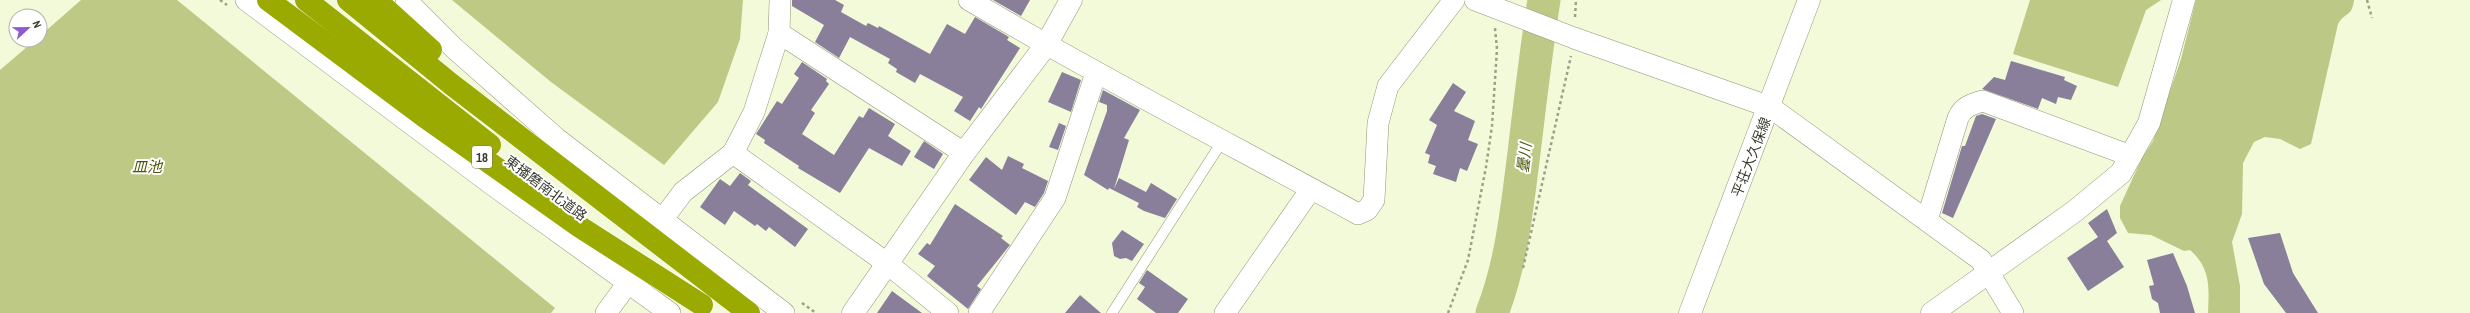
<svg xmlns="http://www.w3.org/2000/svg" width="2470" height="313" viewBox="0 0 2470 313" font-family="'Archivo Narrow','Noto Sans JP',sans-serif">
  <rect width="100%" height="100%" fill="#f3fad9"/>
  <!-- forest -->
  <path fill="#bcc885" d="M 2196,0 L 2354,0 C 2352,17 2345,12 2338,24 L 2311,144 L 2300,149 L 2280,139 L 2265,137 L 2254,142 L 2243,163 L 2242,214 L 2232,242 L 2240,286 L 2240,313 L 2208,313 C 2209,288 2211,268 2190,250 L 2184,251 L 2151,235 L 2128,233 L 2120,218 L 2120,206 L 2142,158 L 2153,141 L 2181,59 Z"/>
  <!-- water -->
  <g fill="#bdc985">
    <path d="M 81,0 L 177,0 L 555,308 L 551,313 L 0,313 L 0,70 L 35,40 L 40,40 L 40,36 Z"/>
    <path d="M 452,0 L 743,0 L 740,39 L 718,102 L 664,165 L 551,82 Z"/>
    <path d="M 2030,0 L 2161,0 L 2146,10 L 2118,87 L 2013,54 Z"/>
  </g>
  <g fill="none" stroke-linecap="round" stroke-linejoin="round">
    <!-- river -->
    <path stroke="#bdc985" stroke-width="33" d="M 1492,313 C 1512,262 1517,207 1524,153 C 1530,102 1536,51 1544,0"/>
  </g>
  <!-- building -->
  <g fill="#897f9b">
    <path d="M 792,0 L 835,0 L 844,5 L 841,12 L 866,26 L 868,23 L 878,28 L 879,26 L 930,54 L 947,24 L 965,34 L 975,17 L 1009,37 L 1007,40 L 1020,48 L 981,109 L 979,107 L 970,121 L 954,111 L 963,97 L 920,74 L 915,83 L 896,72 L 897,69 L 888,63 L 890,59 L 850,37 L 839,58 L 815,42 L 824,25 L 792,6 Z"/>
    <path d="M 993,0 L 1030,0 L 1021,16 Z"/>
    <path d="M 2011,61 L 2065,77 L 2064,80 L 2077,86 L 2071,100 L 2058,97 L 2056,104 L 2042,98 L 2038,109 L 1982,89 L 1994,77 L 2005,80 Z"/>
    <path d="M 802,62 L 827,79 L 826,81 L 829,84 L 811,110 L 815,113 L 802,134 L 834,155 L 859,116 L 863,118 L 869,108 L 895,124 L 888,136 L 911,151 L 902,166 L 869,148 L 840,193 L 798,168 L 799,166 L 764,143 L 765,140 L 756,134 L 777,101 L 782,104 L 799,78 L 794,74 Z"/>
    <path d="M 1062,72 L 1081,80 L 1071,112 L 1048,102 Z"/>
    <path d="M 1453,83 L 1466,92 L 1454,111 L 1475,121 L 1468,140 L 1478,144 L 1467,171 L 1460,168 L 1456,182 L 1433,174 L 1436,166 L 1428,163 L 1430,155 L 1425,153 L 1437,125 L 1429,120 Z"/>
    <path d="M 1103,90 L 1140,110 L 1124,138 L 1129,140 L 1114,189 L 1119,178 L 1146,192 L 1151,183 L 1177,199 L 1165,218 L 1144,211 L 1137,207 L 1139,203 L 1109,188 L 1108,190 L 1084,175 L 1107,111 L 1107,105 L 1099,102 Z"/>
    <path d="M 1982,114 L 1996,119 L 1953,218 L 1942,213 L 1962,146 L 1965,146 L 1976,116 Z"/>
    <path d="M 1059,123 L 1066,126 L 1058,150 L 1049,147 Z"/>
    <path d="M 924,141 L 943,154 L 934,169 L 914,157 Z"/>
    <path d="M 1008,156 L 1024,164 L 1022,168 L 1048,181 L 1044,193 L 1035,207 L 1025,202 L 1016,215 L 969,180 L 986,157 L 1002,170 Z"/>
    <path d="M 740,173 L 751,181 L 748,185 L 808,229 L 795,247 L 769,227 L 766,231 L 757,224 L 755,226 L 734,211 L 725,225 L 700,207 L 720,179 L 730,186 Z"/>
    <path d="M 955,204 L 1003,236 L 1001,238 L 1010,245 L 977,286 L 981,289 L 968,309 L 927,276 L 935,266 L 918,254 L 927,243 L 930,245 Z"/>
    <path d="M 2107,209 L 2117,233 L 2107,241 L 2124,267 L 2088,291 L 2067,258 L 2098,237 L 2088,223 Z"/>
    <path d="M 1122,230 L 1144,244 L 1132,261 L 1126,258 L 1120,259 L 1114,256 L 1112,243 Z"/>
    <path d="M 2280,233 L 2293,273 L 2318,313 L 2286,313 L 2264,284 L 2248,238 Z"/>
    <path d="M 2173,253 L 2187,286 L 2195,313 L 2160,313 L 2158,303 L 2152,299 L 2149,286 L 2154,285 L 2147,260 Z"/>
    <path d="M 1147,270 L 1188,299 L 1178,313 L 1156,313 L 1137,299 L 1145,287 L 1139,283 Z"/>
    <path d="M 892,291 L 922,313 L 877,313 Z"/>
    <path d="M 1080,295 L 1101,313 L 1065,313 Z"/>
  </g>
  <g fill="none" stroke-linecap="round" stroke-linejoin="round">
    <!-- service casing -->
    <g stroke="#909577" stroke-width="11">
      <path id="service" d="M 1112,313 L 1223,140"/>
    </g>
    <!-- minor casing -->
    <g stroke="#909577" stroke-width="22">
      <g id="minor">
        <path d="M 246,0 L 490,183 L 670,313"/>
        <path d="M 406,0 L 455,49 L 556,138 L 784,313"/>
        <path d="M 969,0 C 1097,75 1228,143 1358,214 L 1367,210 L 1374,200 L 1378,123 L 1388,86 L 1454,0"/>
        <path d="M 1475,0 L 1574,38 L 1770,107 L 1981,260 L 2013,313"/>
        <path d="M 779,33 L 964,153"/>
        <path d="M 733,153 L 888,264 L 948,313"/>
        <path d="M 662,220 L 683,192 L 733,153 L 754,112 L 779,33 L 780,0"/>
        <path d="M 1927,220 L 1958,118 C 1963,107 1971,104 1983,101 L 2131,156"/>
        <path d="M 606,313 L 628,283"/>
        <path d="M 979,313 L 1055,198 L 1096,73"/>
        <path d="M 1225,313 L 1311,189"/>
      </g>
    </g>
    <!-- tertiary casing -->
    <g stroke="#909577" stroke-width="23">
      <g id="tertiary">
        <path d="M 853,313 L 964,153 L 1046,45 L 1071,0"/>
        <path d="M 1932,313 L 2075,211 L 2121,173 L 2149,123 L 2184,0"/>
      </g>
    </g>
    <!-- secondary casing -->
    <g stroke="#909577" stroke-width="23">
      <path id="secondary" d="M 1690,313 L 1809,0"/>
    </g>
    <!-- motorway casing -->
    <g stroke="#fff" stroke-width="23">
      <g id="motorway">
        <path d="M 268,0 L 422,115 L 580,227 L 702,305"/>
        <path d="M 306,0 L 490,145"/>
        <path d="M 348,0 L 451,84 L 749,313"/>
        <path d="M 376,0 L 431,50"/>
      </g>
    </g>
    <!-- path -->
    <g stroke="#9ba089" stroke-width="2.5" stroke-dasharray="3 3" stroke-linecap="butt">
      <path d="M 220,0 L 227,5"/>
      <path d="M 2367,0 L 2372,18"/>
      <path d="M 1575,17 L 1576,0"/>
      <path d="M 1523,268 L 1571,56"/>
      <path d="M 802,303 L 816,313"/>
      <path d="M 1448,313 L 1468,260 L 1486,167 L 1492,126 L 1497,49 L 1495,28"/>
    </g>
    <!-- service -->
    <use href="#service" stroke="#fff" stroke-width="10"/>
    <!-- minor -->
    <use href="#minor" stroke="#fff" stroke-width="21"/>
    <!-- tertiary -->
    <use href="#tertiary" stroke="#fff" stroke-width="22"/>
    <!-- secondary -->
    <use href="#secondary" stroke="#fff" stroke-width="22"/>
    <!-- motorway -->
    <use href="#motorway" stroke="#9aaa00" stroke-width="22"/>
  </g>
  <g text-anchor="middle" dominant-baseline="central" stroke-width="4" stroke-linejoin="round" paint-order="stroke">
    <!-- shield labels -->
    <rect fill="#fff" stroke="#75776e" stroke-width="1" x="472" y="146" width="20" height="22" rx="3"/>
    <g font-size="13" font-weight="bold" fill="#3a3d30">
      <text x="482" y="157">18</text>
    </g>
    <!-- street labels -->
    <g font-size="14" fill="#3a3d30" stroke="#fff">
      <text transform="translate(1751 157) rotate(-69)">平荘大久保線</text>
      <text transform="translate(546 188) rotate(37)">東播磨南北道路</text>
    </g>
    <!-- water labels -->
    <g font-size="15" font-style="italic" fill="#4d5606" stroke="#fff">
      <text transform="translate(1524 158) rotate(-83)">曇川</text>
      <text x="147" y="166">皿池</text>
    </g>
  </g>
  <!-- north arrow -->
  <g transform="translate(28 28) rotate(68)"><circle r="19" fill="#ffffff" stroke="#b0b1ac"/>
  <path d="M0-3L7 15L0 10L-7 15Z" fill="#8e59d1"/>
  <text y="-6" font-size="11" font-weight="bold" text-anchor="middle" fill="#3a3d30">N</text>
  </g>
</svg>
